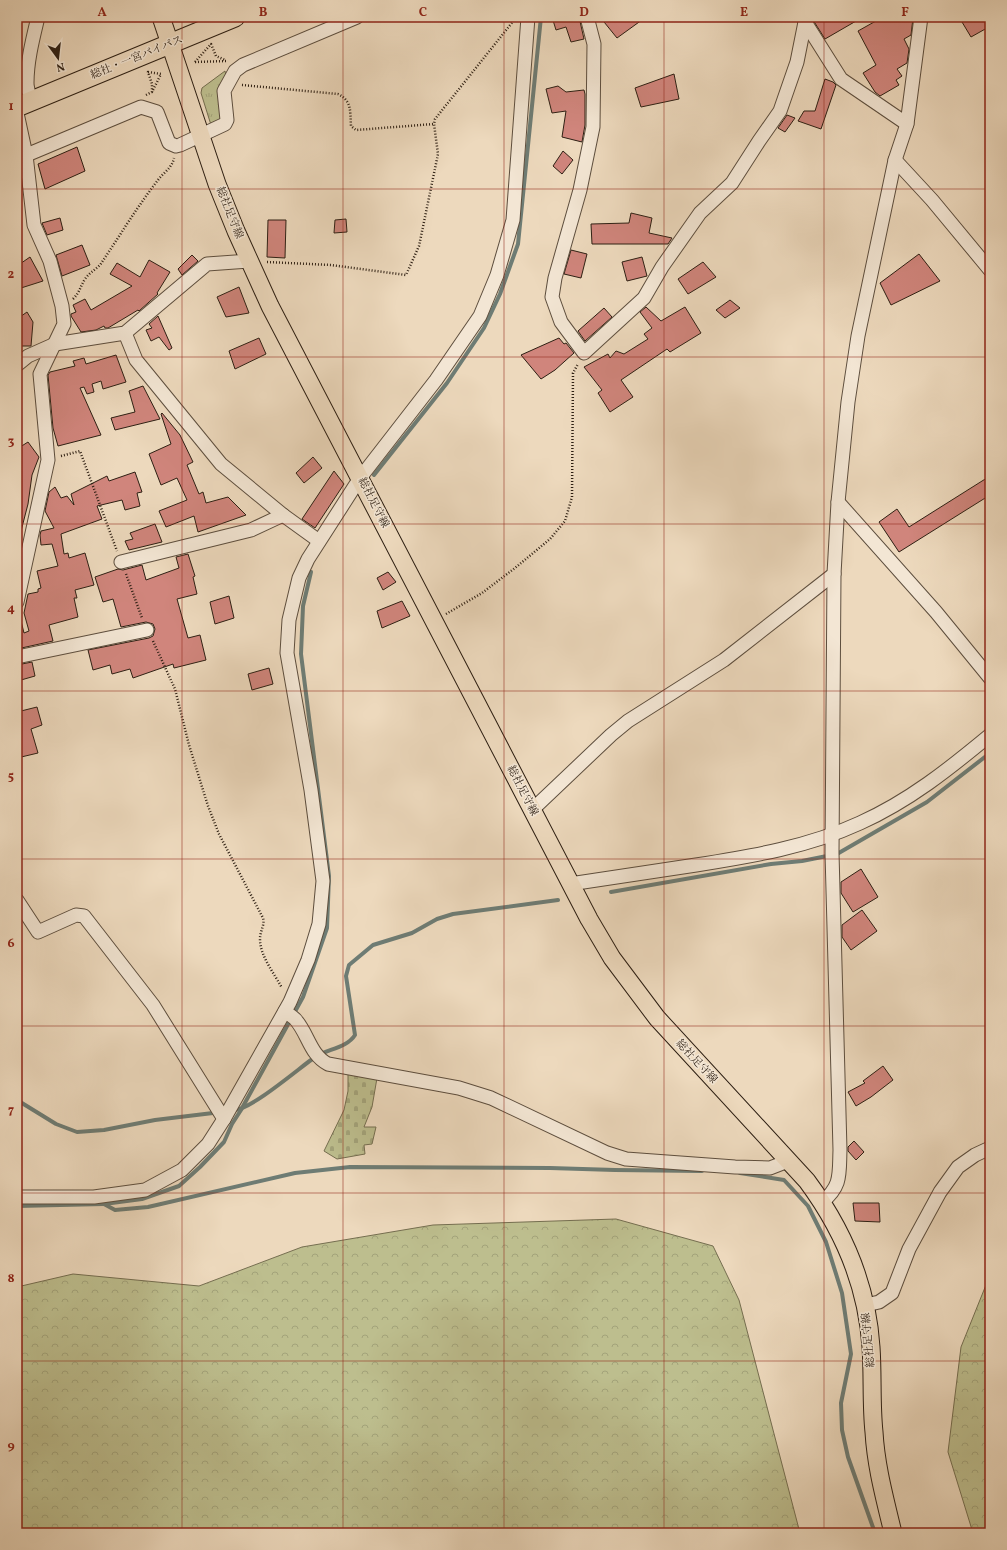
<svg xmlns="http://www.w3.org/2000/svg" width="1007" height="1550" viewBox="0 0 1007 1550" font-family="Vollkorn,'Noto Serif JP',serif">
  <defs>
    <pattern id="grass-tufts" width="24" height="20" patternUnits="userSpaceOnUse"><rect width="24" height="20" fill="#bdbe8e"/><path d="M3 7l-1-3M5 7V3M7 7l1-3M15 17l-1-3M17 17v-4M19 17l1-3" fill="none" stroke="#a3a37a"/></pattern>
    <pattern id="forest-crowns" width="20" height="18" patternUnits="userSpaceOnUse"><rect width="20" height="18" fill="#bdbe8e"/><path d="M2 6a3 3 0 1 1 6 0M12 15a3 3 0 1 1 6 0" fill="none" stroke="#a3a37a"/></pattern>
    <pattern id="cemetery-stones" width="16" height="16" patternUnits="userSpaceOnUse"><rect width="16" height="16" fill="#bdbe8e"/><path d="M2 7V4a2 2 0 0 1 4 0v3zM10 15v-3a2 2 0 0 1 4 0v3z" fill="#a3a37a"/></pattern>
  </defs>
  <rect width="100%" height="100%" fill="#edd9bd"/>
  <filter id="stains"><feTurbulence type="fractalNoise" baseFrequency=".005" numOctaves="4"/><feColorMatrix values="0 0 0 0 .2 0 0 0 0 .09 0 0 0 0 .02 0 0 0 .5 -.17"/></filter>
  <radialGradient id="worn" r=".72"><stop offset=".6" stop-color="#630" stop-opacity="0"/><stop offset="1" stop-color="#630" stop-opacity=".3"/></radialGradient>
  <!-- grass -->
  <path fill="url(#grass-tufts)" stroke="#756e50" d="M 225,71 L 226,76 L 223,118 L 211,125 L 201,93 L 202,88 Z"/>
  <!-- forest -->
  <g fill="url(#forest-crowns)" stroke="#756e50">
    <path d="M 616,1219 L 713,1246 L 739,1300 L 800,1533 L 17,1533 L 17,1287 L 73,1274 L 199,1286 L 302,1247 L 433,1225 Z"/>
    <path d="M 990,1275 L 990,1533 L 973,1533 L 948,1452 L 961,1347 Z"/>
  </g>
  <!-- cemetery -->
  <path fill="url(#cemetery-stones)" stroke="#756e50" d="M 348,1072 L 377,1078 L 372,1107 L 364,1127 L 376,1127 L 372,1144 L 364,1145 L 365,1154 L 337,1159 L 324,1151 L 344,1110 L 348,1091 Z"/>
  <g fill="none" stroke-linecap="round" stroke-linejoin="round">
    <!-- stream -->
    <g stroke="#6e7c74" stroke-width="4">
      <path d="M 374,475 L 447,383 L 484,328 L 500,294 L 518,244 L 541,17"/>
      <path d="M 611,892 L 771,864 L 802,861 L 837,854 L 927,802 L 990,753"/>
      <path d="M 17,1100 L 56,1124 L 77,1132 L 104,1130 L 155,1120 L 213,1113"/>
      <path d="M 235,1110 C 253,1108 298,1069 315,1057 C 327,1049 347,1048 355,1035 L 346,976 L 349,965 L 373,945 L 412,933 L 437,919 L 453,914 L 558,900"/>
      <path d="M 740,1173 L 784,1180 L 808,1206 L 826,1242 L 842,1293 L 851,1354 L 841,1403 L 842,1430 L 848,1457 L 875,1533"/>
      <path d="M 104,1204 L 115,1210 L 148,1207 L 295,1173 L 350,1167 L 550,1168 L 615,1170 L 702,1171"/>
      <path d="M 17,1206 L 104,1204 L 142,1199 L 179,1186 L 200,1167 L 224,1142 L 232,1124 L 241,1110 L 303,997 L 327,928 L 329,876 L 301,654 L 303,606 L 311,572"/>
    </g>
  </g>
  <!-- building -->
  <g fill="#d0857c" stroke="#2d1f13">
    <path d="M 552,17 L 579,17 L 584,39 L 571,42 L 566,27 L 556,30 Z"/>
    <path d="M 600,17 L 646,17 L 617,38 Z"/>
    <path d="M 814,17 L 863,17 L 825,39 L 813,20 Z"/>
    <path d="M 883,17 L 912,17 L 913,18 L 911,35 L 904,39 L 909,49 L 907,63 L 897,69 L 902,76 L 896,80 L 899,85 L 880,96 L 875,92 L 863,73 L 876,65 L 858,31 Z"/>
    <path d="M 959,17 L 990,17 L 990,23 L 986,26 L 987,28 L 971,37 Z"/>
    <path d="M 674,74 L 679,99 L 641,107 L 635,88 Z"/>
    <path d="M 825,79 L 833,82 L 836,85 L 821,129 L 798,121 L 804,111 L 815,111 Z"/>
    <path d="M 558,86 L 566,92 L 584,90 L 585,94 L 585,125 L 582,142 L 562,137 L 566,111 L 552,113 L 546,89 Z"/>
    <path d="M 787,115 L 795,118 L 785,132 L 778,128 Z"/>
    <path d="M 77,147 L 85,171 L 45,189 L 38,164 Z"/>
    <path d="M 563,151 L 573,160 L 562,174 L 553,166 Z"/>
    <path d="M 631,213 L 652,218 L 649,233 L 672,238 L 668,244 L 592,244 L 591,224 L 629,223 Z"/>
    <path d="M 60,218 L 63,230 L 47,235 L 42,223 Z"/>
    <path d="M 346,219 L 347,232 L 334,233 L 335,220 Z"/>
    <path d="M 268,220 L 286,220 L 285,258 L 267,257 Z"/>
    <path d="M 82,245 L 90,265 L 62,276 L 56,255 Z"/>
    <path d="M 571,250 L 587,254 L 581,278 L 564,274 Z"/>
    <path d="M 919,254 L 940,281 L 891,305 L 880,283 Z"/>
    <path d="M 192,255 L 198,261 L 182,275 L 178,269 Z"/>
    <path d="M 30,257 L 43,281 L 21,288 L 17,266 Z"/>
    <path d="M 642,257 L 647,276 L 627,281 L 622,262 Z"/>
    <path d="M 149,260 L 170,272 L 157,293 L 158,294 L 139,311 L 138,310 L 108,328 L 105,328 L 104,326 L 96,330 L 81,332 L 71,316 L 71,314 L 76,312 L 73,305 L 85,299 L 91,310 L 132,286 L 110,274 L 117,263 L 140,277 Z"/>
    <path d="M 703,262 L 716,277 L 688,294 L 678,279 Z"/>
    <path d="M 239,287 L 249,313 L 226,317 L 217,297 Z"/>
    <path d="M 730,300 L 740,308 L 725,318 L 716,310 Z"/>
    <path d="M 646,307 L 661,321 L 685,307 L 701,333 L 670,352 L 667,349 L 621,380 L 633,397 L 610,412 L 598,393 L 602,390 L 584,367 L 608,354 L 610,358 L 616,351 L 624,354 L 648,339 L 644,334 L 652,328 L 640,312 Z"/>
    <path d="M 604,308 L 612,317 L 585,341 L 578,331 Z"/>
    <path d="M 27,312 L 33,322 L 31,346 L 17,346 L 17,319 Z"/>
    <path d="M 158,316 L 172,348 L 169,350 L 159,337 L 151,341 L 146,330 L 152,328 L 149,324 Z"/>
    <path d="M 259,338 L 266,354 L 235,369 L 229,351 Z"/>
    <path d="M 559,338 L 564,344 L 566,343 L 574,353 L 555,370 L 541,379 L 521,355 Z"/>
    <path d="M 116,355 L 126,382 L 103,389 L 101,381 L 92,384 L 94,392 L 87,394 L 84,387 L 80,388 L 101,435 L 58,446 L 53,428 L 48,375 L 50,372 L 75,366 L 73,361 L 84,358 L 86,364 Z"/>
    <path d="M 143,386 L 160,419 L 115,430 L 111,418 L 135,412 L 129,391 Z"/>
    <path d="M 162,413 L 180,435 L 193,462 L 187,465 L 199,494 L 203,492 L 206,503 L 228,497 L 246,515 L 198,532 L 194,516 L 166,527 L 159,511 L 187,500 L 177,478 L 161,485 L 149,454 L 171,444 L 161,414 Z"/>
    <path d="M 28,442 L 39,457 L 32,475 L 28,504 L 21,531 L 17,530 L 17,449 Z"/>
    <path d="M 313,457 L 322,468 L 304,483 L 296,473 Z"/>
    <path d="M 334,471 L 344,484 L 315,528 L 302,519 Z"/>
    <path d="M 135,472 L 142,492 L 137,493 L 140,506 L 125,510 L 122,500 L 97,506 L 102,519 L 61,534 L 64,554 L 68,553 L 69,558 L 85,553 L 94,585 L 75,590 L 77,598 L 74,598 L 78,617 L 49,625 L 53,641 L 17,649 L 17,622 L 21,621 L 24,633 L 29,631 L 24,613 L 28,594 L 38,592 L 38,589 L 41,588 L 37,571 L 58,566 L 52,544 L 41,545 L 40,535 L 41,531 L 54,528 L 45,511 L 49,492 L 55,487 L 61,498 L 67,496 L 74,505 L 71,494 L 107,476 L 109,481 Z"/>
    <path d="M 990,476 L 990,495 L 899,552 L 879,522 L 897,509 L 909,527 Z"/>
    <path d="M 155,524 L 162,542 L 129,550 L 125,541 L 133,539 L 130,533 Z"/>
    <path d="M 188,554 L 195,576 L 193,577 L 197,594 L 177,599 L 188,638 L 200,635 L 206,660 L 174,668 L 173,664 L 133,678 L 130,669 L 112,674 L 110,665 L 93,670 L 88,650 L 149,638 L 153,636 L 155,629 L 153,624 L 146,622 L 121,627 L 113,599 L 103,602 L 95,577 L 118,569 L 123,570 L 142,565 L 146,580 L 179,568 L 176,557 Z"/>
    <path d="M 388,572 L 396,582 L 383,590 L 377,578 Z"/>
    <path d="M 229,596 L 234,618 L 215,624 L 210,602 Z"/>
    <path d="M 402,601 L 410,616 L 382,628 L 377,611 Z"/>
    <path d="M 32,662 L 35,676 L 21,680 L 17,665 Z"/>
    <path d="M 269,668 L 273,684 L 252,690 L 248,674 Z"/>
    <path d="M 37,707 L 42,725 L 31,729 L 38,753 L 17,758 L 17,712 Z"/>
    <path d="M 861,869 L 878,897 L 853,912 L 841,893 L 841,882 Z"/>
    <path d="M 862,910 L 877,931 L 851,950 L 842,937 L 842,925 Z"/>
    <path d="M 883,1066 L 893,1080 L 871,1097 L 856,1106 L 848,1092 L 865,1083 L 863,1081 Z"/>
    <path d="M 854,1141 L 864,1152 L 856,1160 L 848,1151 L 848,1147 Z"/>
    <path d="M 853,1203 L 879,1203 L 880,1222 L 855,1221 Z"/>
  </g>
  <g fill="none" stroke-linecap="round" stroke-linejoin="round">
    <!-- minor casing -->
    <g stroke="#5d4e3e" stroke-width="15">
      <g id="minor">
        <path d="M 587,17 L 594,44 L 593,127 L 580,190 L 555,278 L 552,297 L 561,322 L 584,353 L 644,298 L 662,267 L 700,213 L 732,183 L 759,141 L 780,111 L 797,62 L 806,17"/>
        <path d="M 805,22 L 841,79 L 907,124"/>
        <path d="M 31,102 C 30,96 27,89 27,83 C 27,61 33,38 38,17"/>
        <path d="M 17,113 L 26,155 L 34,225 L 50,261 L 62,306 L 64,324 L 40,374 L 48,460 L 17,602"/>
        <path d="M 17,159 L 141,107 L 157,112 L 169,143 L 176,146 L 180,145 L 225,124 L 227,120 L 224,91 L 235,71 L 243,65 L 357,17"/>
        <path d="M 895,160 L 932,200 L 990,270"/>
        <path d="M 125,333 L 136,360 L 221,464 L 283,515 L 319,541"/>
        <path d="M 17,365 L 28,356 L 55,344 L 125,333 L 207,264 L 249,261"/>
        <path d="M 838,502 L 936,612 L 990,678"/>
        <path d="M 121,562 L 251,530 L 283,515"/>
        <path d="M 17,657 L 147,630"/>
        <path d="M 532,810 L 611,735 L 628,721 L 724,660 L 834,574"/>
        <path d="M 570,884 C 612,878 654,871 696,865 C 753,856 808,847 860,823 C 909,801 949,769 990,735"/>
        <path d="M 17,900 L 38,932 L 76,915 L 84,916 L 153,1005 L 224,1119"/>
        <path d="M 285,1011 C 288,1014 292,1016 295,1019 C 308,1033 310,1055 328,1064 L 459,1088 L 491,1098 L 607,1153 L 626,1159 L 735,1167 L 770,1168 L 788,1161"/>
        <path d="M 17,1197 L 94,1197 L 145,1190 L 182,1170 L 208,1144 L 224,1119 L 290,1002 L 308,960 L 319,924 L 323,881 L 311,790 L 287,653 L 289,620 L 299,578 L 308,559 L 360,478 L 436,380 L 480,316 L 497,275 L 513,220 L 528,17"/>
        <path d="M 822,1202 C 842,1186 839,1174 840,1150 L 832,853 L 834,574 L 838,502 L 848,402 L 858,336 L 895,160 L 907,124 L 921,17"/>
        <path d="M 866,1305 L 879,1302 L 892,1293 L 909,1249 L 940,1192 L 958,1167 L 975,1155 L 990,1148"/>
      </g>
    </g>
    <!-- major casing -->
    <g stroke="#2d1f13" stroke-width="19">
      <path id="major" d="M 161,17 L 217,184 L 236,231 L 270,306 L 589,919 L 612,958 L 657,1018 L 807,1181 C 844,1231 867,1285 871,1347 C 873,1376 871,1404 874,1432 C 876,1467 885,1499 893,1533"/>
    </g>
    <!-- highway casing -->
    <g stroke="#2d1f13" stroke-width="21">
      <path id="highway" d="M 17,107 L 235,17"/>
    </g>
    <!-- path -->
    <g stroke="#2d1f13" stroke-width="2.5" stroke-dasharray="1 2" stroke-linecap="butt">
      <path d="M 195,62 L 227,61"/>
      <path d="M 195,62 L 211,44 L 216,56 L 225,60"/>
      <path d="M 242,85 L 338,94 C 352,101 350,111 351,126 L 356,130 L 434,124"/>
      <path d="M 146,95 L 152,92 L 161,74 L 148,72 L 152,84 L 152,92"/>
      <path d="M 267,262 L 331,265 L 406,275 L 419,246 L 438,154 L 434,124 L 435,119 L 515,19"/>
      <path d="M 73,299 C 80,292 80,287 85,279 C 89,273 95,270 100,265 C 119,237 137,207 158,180 C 164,172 172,168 174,158"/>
      <path d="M 61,456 L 80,451 L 117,551"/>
      <path d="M 126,574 L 142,618"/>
      <path d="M 446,614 L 482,593 L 515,568 L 550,539 L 565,521 L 572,497 L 573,373 L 578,364"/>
      <path d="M 153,641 L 175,689 L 189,745 L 208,806 L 219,834 L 263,918 C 265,925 260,931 260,939 C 260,956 274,973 282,988"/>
    </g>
    <!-- minor -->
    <use href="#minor" stroke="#f3e6d4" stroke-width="13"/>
    <!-- major -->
    <use href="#major" stroke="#edd9bd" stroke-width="17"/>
    <!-- highway -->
    <use href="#highway" stroke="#edd9bd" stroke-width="19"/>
  </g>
  <!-- grid -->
  <path fill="none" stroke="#8f2418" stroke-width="1" stroke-opacity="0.55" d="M 182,17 L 182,1533M 343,17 L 343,1533M 504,17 L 504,1533M 664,17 L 664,1533M 824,17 L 824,1533M 17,189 L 990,189M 17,357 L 990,357M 17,524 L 990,524M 17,691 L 990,691M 17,859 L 990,859M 17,1026 L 990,1026M 17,1193 L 990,1193M 17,1361 L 990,1361"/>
  <g text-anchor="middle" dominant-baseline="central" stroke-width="3" stroke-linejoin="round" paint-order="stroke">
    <!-- street labels -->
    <g font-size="11" fill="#2d1f13" stroke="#f3e6d4">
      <text transform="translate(137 58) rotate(-22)">総社・一宮バイパス</text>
      <text transform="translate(229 213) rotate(68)">総社足守線</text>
      <text transform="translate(373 503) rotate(63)">総社足守線</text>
      <text transform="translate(522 791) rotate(63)">総社足守線</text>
      <text transform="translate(696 1062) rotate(47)">総社足守線</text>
      <text transform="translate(869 1340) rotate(-95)">総社足守線</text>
    </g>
  </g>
  <!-- margin -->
  <rect width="1007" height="1550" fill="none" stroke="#edd9bd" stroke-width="44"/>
  <!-- north arrow -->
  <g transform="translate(58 58) rotate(165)" stroke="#f3e6d4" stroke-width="3" paint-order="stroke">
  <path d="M0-3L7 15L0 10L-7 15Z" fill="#2d1f13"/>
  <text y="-6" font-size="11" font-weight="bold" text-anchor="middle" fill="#2d1f13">N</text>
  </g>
  <rect x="22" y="22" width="963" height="1506" fill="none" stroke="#8f2418" stroke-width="1.5"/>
  <g font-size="13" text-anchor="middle" font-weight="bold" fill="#8f2418">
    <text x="102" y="16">A</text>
    <text x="263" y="16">B</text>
    <text x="423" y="16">C</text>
    <text x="584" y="16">D</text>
    <text x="744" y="16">E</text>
    <text x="905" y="16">F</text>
    <text x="11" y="110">1</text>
    <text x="11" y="278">2</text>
    <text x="11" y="445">3</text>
    <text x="11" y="612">4</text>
    <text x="11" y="780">5</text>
    <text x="11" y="947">6</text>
    <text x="11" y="1114">7</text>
    <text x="11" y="1282">8</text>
    <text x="11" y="1449">9</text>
  </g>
  <rect width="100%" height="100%" filter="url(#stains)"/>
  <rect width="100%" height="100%" fill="url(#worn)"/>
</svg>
